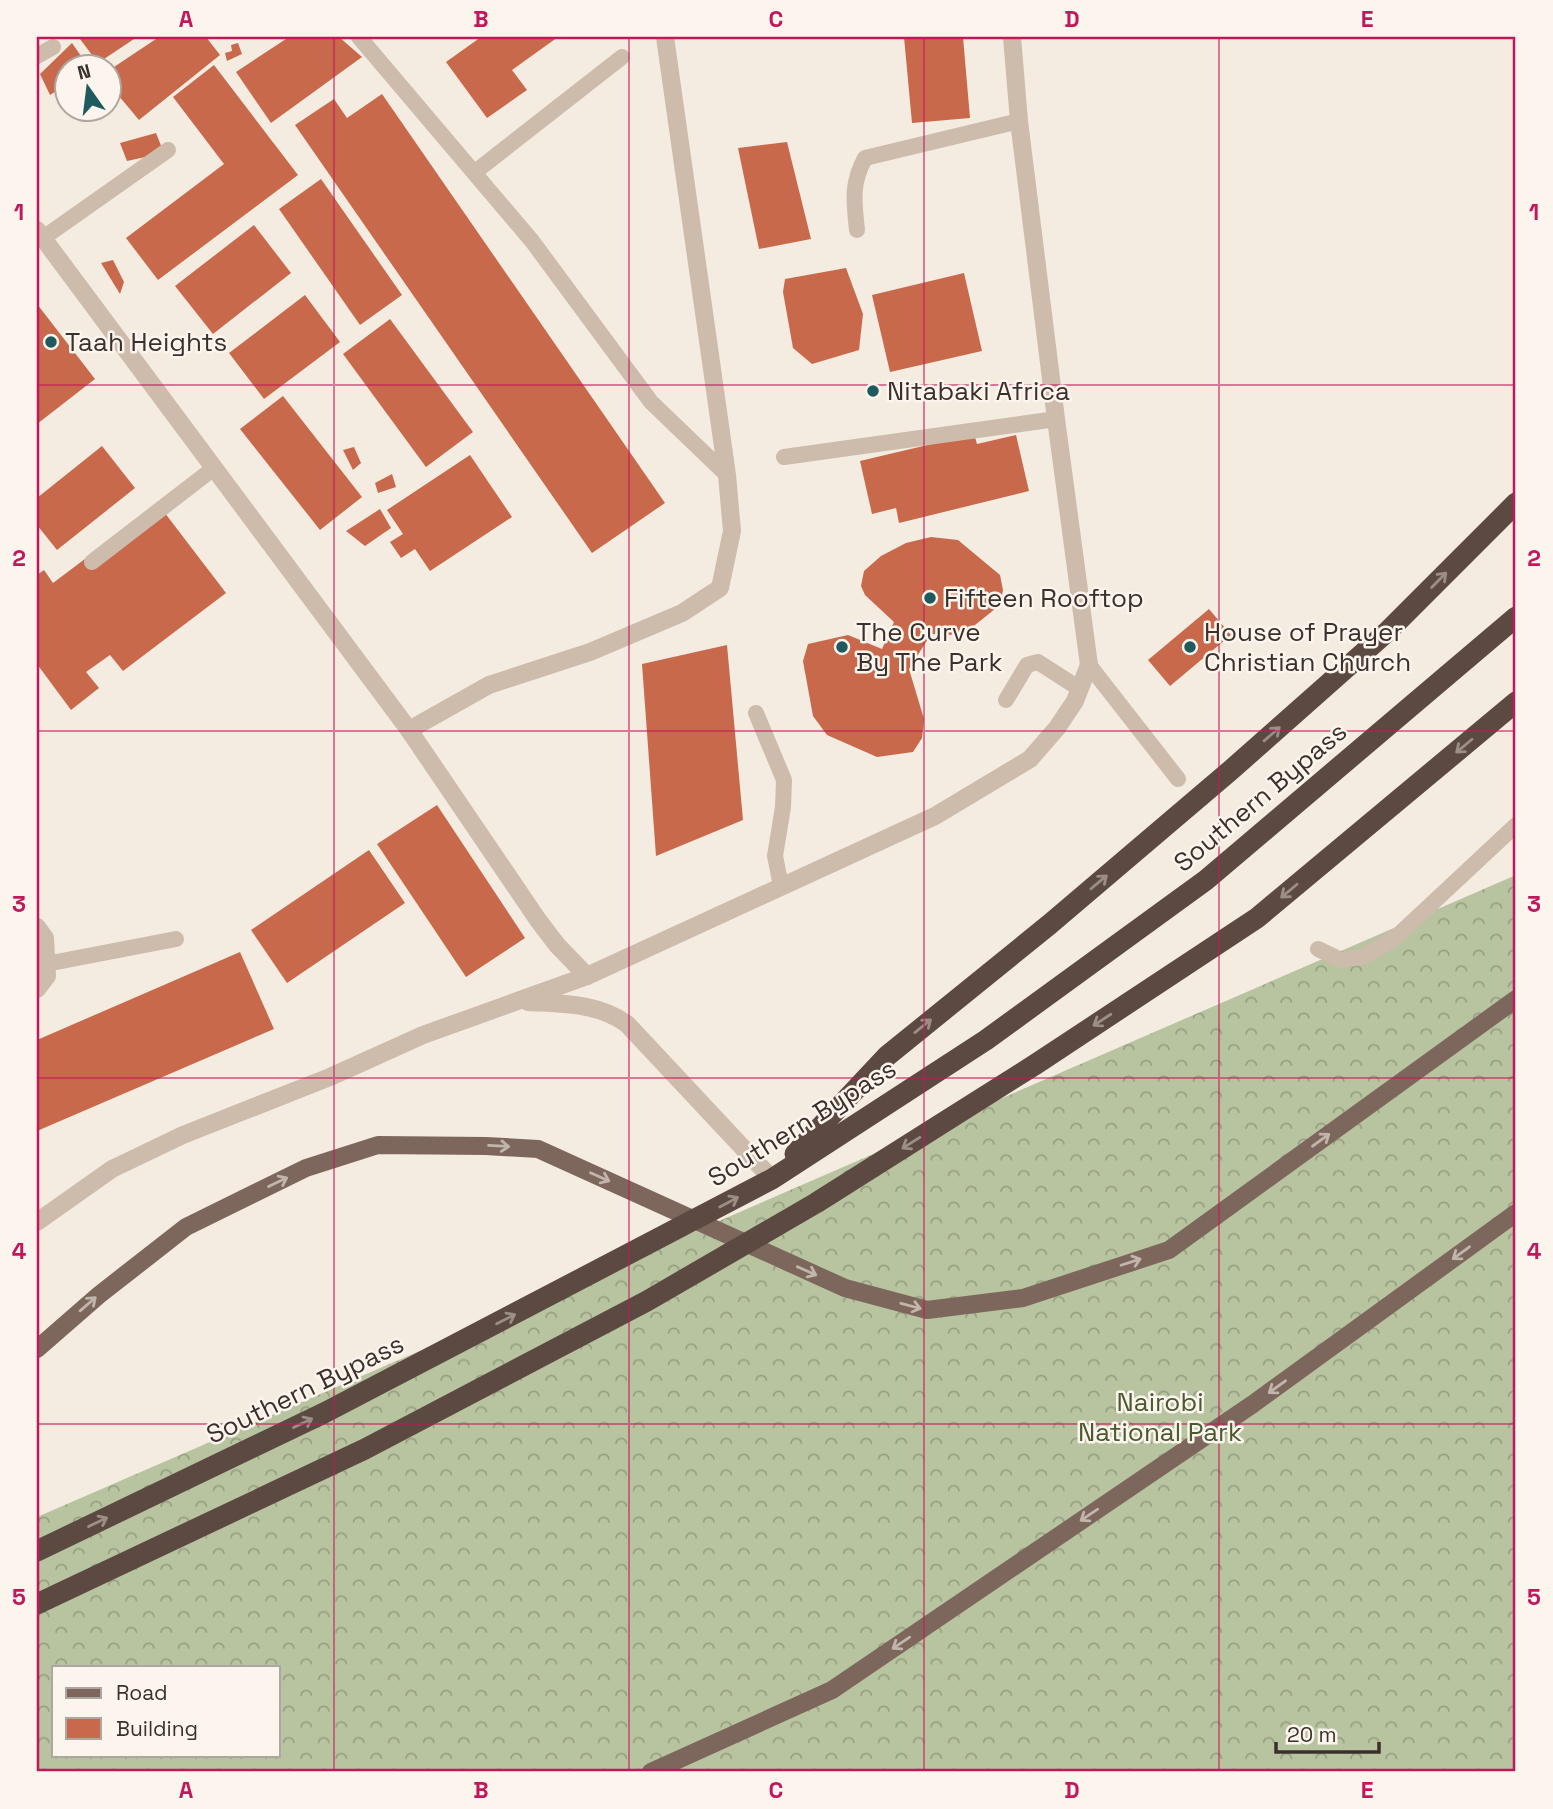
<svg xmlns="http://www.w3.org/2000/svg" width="1553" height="1809" viewBox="0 0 1553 1809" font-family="'Space Grotesk',sans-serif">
  <defs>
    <pattern id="forest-crowns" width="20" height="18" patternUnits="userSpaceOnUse" patternTransform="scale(1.75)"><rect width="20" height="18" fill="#b8c4a0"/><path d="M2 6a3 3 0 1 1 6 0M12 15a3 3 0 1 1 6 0" fill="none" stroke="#97a083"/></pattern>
  </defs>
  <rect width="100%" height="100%" fill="#f4ebe1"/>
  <!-- forest -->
  <path fill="url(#forest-crowns)" fill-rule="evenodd" d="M 1516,875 L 1516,1772 L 37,1772 L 37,1517 ZM 54,1667 L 278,1667 L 278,1755 L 54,1755 Z"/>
  <!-- building -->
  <g fill="#c8694b">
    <path d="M 82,37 L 137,37 L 98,63 L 80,39 Z"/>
    <path d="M 159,37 L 206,37 L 220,55 L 139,120 L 108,83 L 108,71 Z"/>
    <path d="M 289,37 L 339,37 L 362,57 L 271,123 L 236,72 Z"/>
    <path d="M 481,37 L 558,37 L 512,70 L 527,90 L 487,118 L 446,62 Z"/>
    <path d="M 904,37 L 963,37 L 970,118 L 912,123 Z"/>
    <path d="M 72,43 L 88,66 L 66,66 L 66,85 L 50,95 L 40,74 Z"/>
    <path d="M 238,43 L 242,54 L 227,61 L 225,53 L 232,51 L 231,45 Z"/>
    <path d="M 214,65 L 298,175 L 158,280 L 126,238 L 224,164 L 173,97 Z"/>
    <path d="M 382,94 L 665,503 L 592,553 L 295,125 L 334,99 L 347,118 Z"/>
    <path d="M 156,133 L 164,153 L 127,161 L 120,143 Z"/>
    <path d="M 787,142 L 811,239 L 759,249 L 738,148 Z"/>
    <path d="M 321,179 L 402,295 L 360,325 L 279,209 Z"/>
    <path d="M 254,225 L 291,273 L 213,334 L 175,286 Z"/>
    <path d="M 113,260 L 124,282 L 120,294 L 101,263 Z"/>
    <path d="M 846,268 L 863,314 L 859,350 L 812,364 L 793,348 L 783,292 L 785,279 Z"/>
    <path d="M 964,273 L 982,351 L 890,372 L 872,295 Z"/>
    <path d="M 305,295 L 340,342 L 264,399 L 229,353 Z"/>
    <path d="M 37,304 L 95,379 L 37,424 Z"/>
    <path d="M 390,319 L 473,432 L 426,467 L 343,354 Z"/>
    <path d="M 283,396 L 362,497 L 320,530 L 240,429 Z"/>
    <path d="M 974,434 L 977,444 L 1016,435 L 1029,491 L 899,523 L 896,508 L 872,514 L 860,461 Z"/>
    <path d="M 102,446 L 135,488 L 57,550 L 37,525 L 37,498 Z"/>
    <path d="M 354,447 L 361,463 L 353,470 L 343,450 Z"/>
    <path d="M 470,455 L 512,517 L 430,571 L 415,549 L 401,558 L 390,542 L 403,534 L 387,510 Z"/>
    <path d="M 392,474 L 396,487 L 378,493 L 375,483 Z"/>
    <path d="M 158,504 L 226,593 L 123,671 L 110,655 L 86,672 L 99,688 L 71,710 L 37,664 L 37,575 L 44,570 L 53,583 Z"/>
    <path d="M 380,509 L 391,528 L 365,546 L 346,531 Z"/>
    <path d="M 931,537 L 958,540 L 1000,575 L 1003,590 L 1000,605 L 970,629 L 950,635 L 931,634 L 909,669 L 924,719 L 922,738 L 913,752 L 877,757 L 827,735 L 813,716 L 803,661 L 808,644 L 848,635 L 882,649 L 894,622 L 865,595 L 861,586 L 864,571 L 881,556 L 906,543 Z"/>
    <path d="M 1209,609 L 1231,635 L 1170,686 L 1148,660 Z"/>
    <path d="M 727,645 L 743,820 L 656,856 L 642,664 Z"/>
    <path d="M 437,805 L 525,938 L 466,977 L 377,844 Z"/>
    <path d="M 369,850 L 405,903 L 287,983 L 251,930 Z"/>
    <path d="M 240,952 L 274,1029 L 37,1131 L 37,1040 Z"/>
  </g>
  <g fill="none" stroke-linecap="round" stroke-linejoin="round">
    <!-- lane -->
    <g stroke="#cdbbac" stroke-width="16">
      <path d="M 359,37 L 532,241 L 651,402 L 727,475"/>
      <path d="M 37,56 L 53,47"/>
      <path d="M 475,172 L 622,57"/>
      <path d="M 857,230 C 854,201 851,184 865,158 L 1019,121"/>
      <path d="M 43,238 L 168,150"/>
      <path d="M 784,457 L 1056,419"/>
      <path d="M 92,562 L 214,468"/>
      <path d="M 1089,665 L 1178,779"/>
      <path d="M 1006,700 L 1027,665 L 1038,662 L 1080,689"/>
      <path d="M 756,713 L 784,780 L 783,807 L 775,856 L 781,886"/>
      <path d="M 1318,949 L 1341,960 L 1362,957 L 1395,938 L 1516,825"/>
      <path d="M 46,964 L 176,939"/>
    </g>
    <!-- street -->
    <g stroke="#cdbbac" stroke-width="18">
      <path d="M 37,230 L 409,730 L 538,920 L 557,945 L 587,976"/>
      <path d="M 409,730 L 489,685 L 590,652 L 682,613 L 720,588 L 732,531 L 727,475 L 665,37"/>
      <path d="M 37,927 L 45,938 L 47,976 L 37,989"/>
      <path d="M 528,1002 C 564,1004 598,1003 627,1024 L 772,1179"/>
      <path d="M 37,1222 L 112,1169 L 183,1135 L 330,1077 L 423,1035 L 587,976 L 935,816 L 1030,759 L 1057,728 L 1075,701 L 1089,665 L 1056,419 L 1019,121 L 1012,37"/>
    </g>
    <!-- primary -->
    <g stroke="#7d675c" stroke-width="18">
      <path d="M 37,1349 L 99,1295 L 186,1227 L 306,1168 L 378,1145 L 486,1146 L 538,1149 L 845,1288 L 927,1310 L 1023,1298 L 1169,1250 L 1516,999"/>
      <path d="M 651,1772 L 832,1690 L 1253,1404 L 1516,1213"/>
    </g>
    <!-- highway -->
    <g stroke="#5c4a42" stroke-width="21">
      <path d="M 795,1154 L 887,1056 L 1050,924 L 1231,770 L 1388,631 L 1516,503"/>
      <path d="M 37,1551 L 324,1413 L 772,1179 L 986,1040 L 1206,880 L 1516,617"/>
      <path d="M 37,1604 L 365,1449 L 647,1301 L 816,1203 L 1036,1064 L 1257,918 L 1516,702"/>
    </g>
  </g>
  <!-- one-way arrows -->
  <defs><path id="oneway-shaft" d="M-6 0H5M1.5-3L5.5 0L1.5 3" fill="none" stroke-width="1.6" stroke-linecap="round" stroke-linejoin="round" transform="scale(1.75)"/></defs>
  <g stroke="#9c8e87">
    <use href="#oneway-shaft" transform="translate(1439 580) rotate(-45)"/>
    <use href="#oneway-shaft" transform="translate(1272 734) rotate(-41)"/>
    <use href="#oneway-shaft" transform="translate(1464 746) rotate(140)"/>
    <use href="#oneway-shaft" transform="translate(1099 882) rotate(-40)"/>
    <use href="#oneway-shaft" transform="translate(1289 891) rotate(140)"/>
    <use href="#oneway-shaft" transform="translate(1102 1020) rotate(147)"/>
    <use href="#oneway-shaft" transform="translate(923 1026) rotate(-39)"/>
    <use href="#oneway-shaft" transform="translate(911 1143) rotate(148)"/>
    <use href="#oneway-shaft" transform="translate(729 1202) rotate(-28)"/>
    <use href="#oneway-shaft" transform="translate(506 1319) rotate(-27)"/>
    <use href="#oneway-shaft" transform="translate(303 1423) rotate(-26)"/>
    <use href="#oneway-shaft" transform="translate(98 1522) rotate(-26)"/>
  </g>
  <g stroke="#c2b5ac">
    <use href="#oneway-shaft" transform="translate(1321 1140) rotate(-36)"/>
    <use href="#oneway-shaft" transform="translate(499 1146) rotate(3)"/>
    <use href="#oneway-shaft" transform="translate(600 1177) rotate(24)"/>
    <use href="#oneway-shaft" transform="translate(278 1182) rotate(-26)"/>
    <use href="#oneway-shaft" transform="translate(1461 1253) rotate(144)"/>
    <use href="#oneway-shaft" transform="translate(1131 1262) rotate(-18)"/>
    <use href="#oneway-shaft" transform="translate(807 1271) rotate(24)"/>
    <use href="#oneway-shaft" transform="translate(88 1304) rotate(-41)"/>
    <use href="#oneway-shaft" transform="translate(911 1306) rotate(15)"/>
    <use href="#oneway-shaft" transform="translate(1277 1387) rotate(144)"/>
    <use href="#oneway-shaft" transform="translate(1089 1515) rotate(146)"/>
    <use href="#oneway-shaft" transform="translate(901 1643) rotate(146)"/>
  </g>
  <!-- grid -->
  <path fill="none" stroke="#c2185b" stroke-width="2" stroke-opacity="0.55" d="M 334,37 L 334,1772M 629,37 L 629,1772M 924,37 L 924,1772M 1219,37 L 1219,1772M 37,385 L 1516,385M 37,731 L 1516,731M 37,1078 L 1516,1078M 37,1424 L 1516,1424"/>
  <!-- markers -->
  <g fill="#1f5a5e" stroke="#fbf5ee" stroke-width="2.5">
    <circle cx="51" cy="342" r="7"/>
    <circle cx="873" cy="391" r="7"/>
    <circle cx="930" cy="598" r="7"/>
    <circle cx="842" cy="647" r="7"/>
    <circle cx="1190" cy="647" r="7"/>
  </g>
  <g text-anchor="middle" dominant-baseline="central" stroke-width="5" stroke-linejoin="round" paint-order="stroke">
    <!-- poi labels -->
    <g font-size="26" fill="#3b302b" stroke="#fbf5ee" text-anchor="start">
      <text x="65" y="342">Taah Heights</text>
      <text x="887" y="391">Nitabaki Africa</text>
      <text x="944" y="598">Fifteen Rooftop</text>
      <text x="856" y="632">The Curve<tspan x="856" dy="30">By The Park</tspan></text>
      <text x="1204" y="632">House of Prayer<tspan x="1204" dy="30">Christian Church</tspan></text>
    </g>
    <!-- street labels -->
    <g font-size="26" fill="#3b302b" stroke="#fbf5ee">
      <text transform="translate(1260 797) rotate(-40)">Southern Bypass</text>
      <text transform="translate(802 1123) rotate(-32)">Southern Bypass</text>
      <text transform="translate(305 1389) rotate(-26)">Southern Bypass</text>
    </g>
    <!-- park labels -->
    <g font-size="26" fill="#4a5a2e" stroke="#fbf5ee">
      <text x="1160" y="1402">Nairobi<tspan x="1160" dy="30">National Park</tspan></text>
    </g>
  </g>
  <!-- border -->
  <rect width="1553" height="1809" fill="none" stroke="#fbf5ee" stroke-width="77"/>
  <!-- legend -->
  <rect x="52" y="1666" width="228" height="91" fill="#fbf5ee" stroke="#aea6a0" stroke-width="2"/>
  <rect x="66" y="1688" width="35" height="10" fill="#7d675c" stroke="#aea6a0" stroke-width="2"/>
  <text x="116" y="1700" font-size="21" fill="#3b302b">Road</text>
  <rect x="66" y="1718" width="35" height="21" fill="#c8694b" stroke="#aea6a0" stroke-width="2"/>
  <text x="116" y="1736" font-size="21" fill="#3b302b">Building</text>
  <!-- north arrow -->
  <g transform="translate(88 88) rotate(346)"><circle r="33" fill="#fbf5ee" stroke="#aea6a0" stroke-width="2"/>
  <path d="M0-5L12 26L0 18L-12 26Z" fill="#1f5a5e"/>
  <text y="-10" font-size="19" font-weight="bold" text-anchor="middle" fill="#3b302b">N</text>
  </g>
  <!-- scale -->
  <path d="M1276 1742v10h103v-10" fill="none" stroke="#3b302b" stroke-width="3.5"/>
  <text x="1287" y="1742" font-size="21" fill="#3b302b" stroke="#fbf5ee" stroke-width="5" paint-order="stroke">20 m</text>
  <rect x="38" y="38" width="1476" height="1732" fill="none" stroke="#c2185b" stroke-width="2.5"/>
  <g font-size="23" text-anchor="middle" font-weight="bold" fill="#c2185b">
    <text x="186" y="27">A</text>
    <text x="481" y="27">B</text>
    <text x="776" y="27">C</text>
    <text x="1072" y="27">D</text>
    <text x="1367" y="27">E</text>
    <text x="19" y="220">1</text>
    <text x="1534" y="220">1</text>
    <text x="19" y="566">2</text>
    <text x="1534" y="566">2</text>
    <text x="19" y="912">3</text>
    <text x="1534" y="912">3</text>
    <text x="19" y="1259">4</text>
    <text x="1534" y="1259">4</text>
    <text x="19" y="1605">5</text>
    <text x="1534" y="1605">5</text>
    <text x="186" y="1798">A</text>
    <text x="481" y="1798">B</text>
    <text x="776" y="1798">C</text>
    <text x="1072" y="1798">D</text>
    <text x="1367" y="1798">E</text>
  </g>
</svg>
